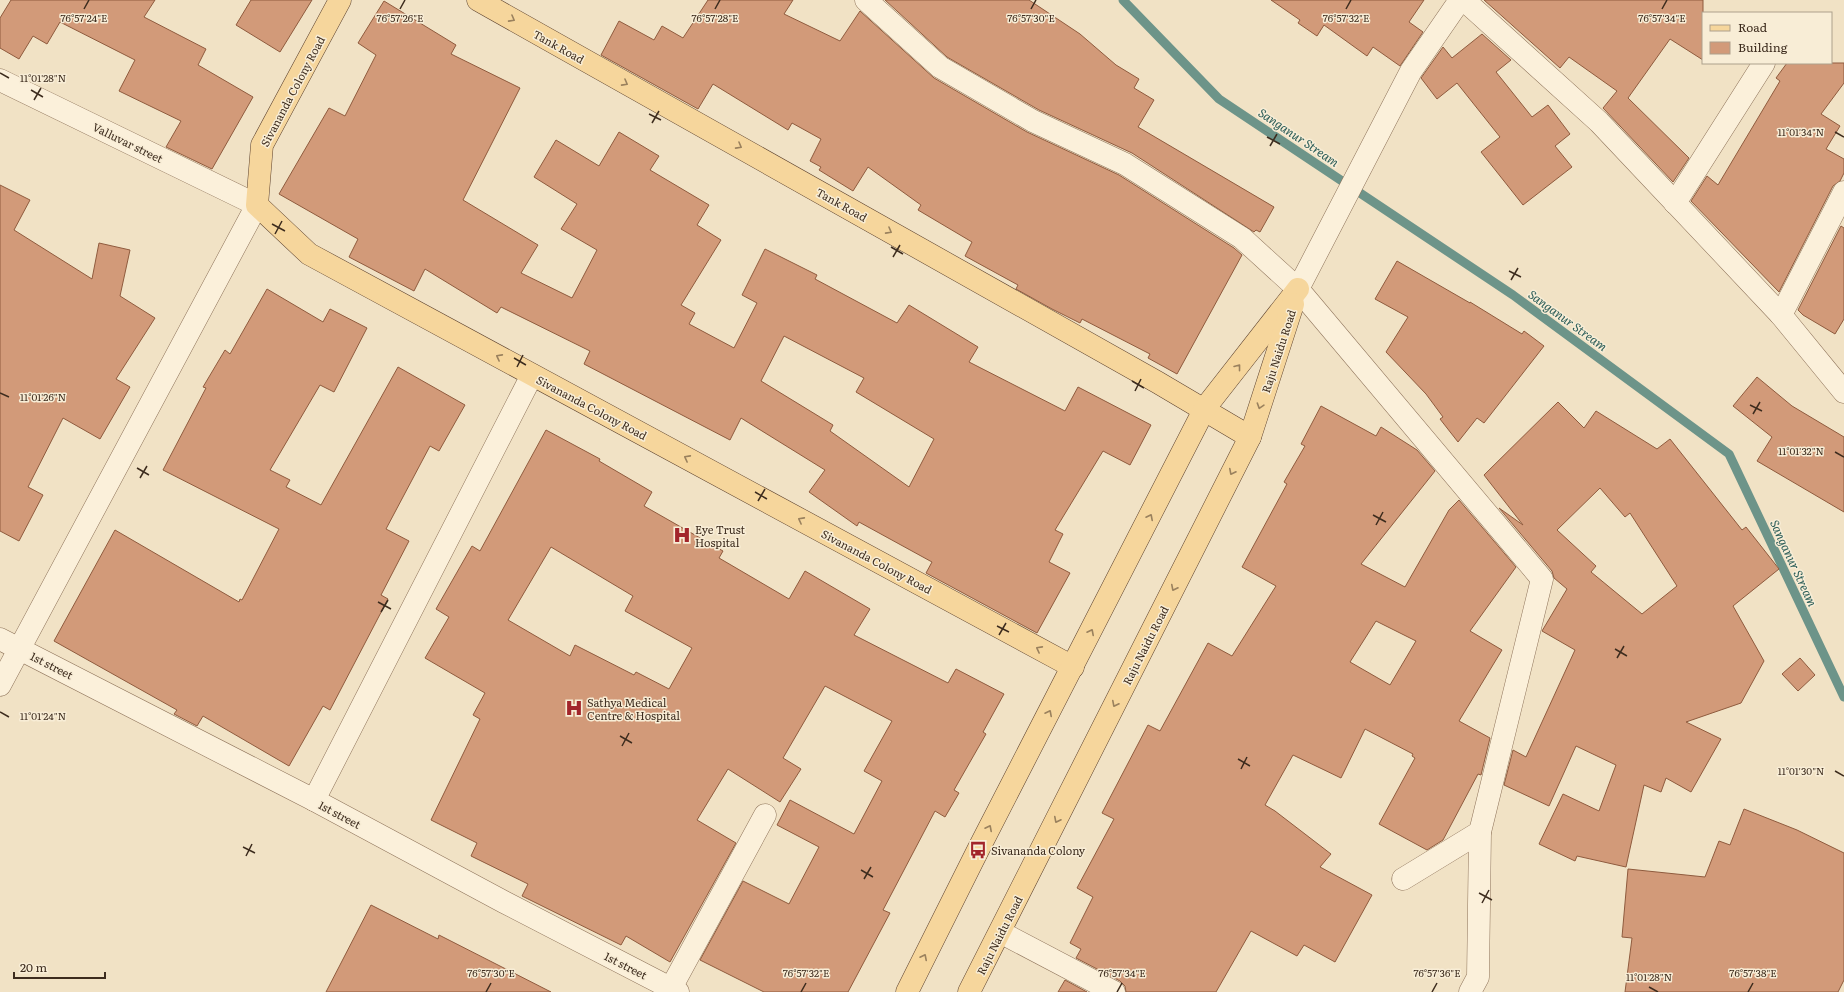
<svg xmlns="http://www.w3.org/2000/svg" width="1844" height="992" viewBox="0 0 1844 992" font-family="Literata,serif">
  <rect width="100%" height="100%" fill="#f1e2c5"/>
  <g fill="none" stroke-linecap="round" stroke-linejoin="round">
    <!-- stream -->
    <path stroke="#6d9489" stroke-width="9" d="M 1123,0 L 1219,99 L 1513,295 L 1729,454 L 1844,697"/>
  </g>
  <!-- building -->
  <g fill="#d29a79" stroke="#8f5b3e" fill-rule="evenodd">
    <path d="M 11,0 L 155,0 L 144,17 L 206,49 L 198,65 L 253,97 L 212,169 L 166,147 L 181,121 L 119,91 L 135,60 L 60,22 L 47,44 L 33,36 L 19,59 L 0,48 L 0,18 Z"/>
    <path d="M 251,0 L 312,0 L 280,52 L 236,25 Z"/>
    <path d="M 708,0 L 793,0 L 784,14 L 840,41 L 860,11 L 934,78 L 1027,132 L 1119,175 L 1234,248 L 1242,255 L 1177,374 L 1148,358 L 1150,354 L 1082,319 L 1080,323 L 1052,309 L 1016,289 L 1018,285 L 965,256 L 972,242 L 918,210 L 921,205 L 868,167 L 853,191 L 819,170 L 821,167 L 810,161 L 821,139 L 792,123 L 788,130 L 713,84 L 698,109 L 601,55 L 619,21 L 654,40 L 662,26 L 683,38 Z"/>
    <path d="M 885,0 L 1029,0 L 1080,34 L 1116,65 L 1139,79 L 1134,88 L 1154,100 L 1138,127 L 1274,207 L 1260,232 L 1256,230 L 1254,232 L 1132,153 L 1039,110 L 947,57 Z"/>
    <path d="M 1271,0 L 1424,0 L 1409,22 L 1423,32 L 1400,66 L 1373,47 L 1367,56 L 1324,25 L 1317,36 L 1298,23 L 1300,20 Z"/>
    <path d="M 1484,0 L 1703,0 L 1703,60 L 1670,39 L 1628,98 L 1689,158 L 1673,182 L 1603,108 L 1617,91 L 1569,57 L 1560,68 Z"/>
    <path d="M 384,1 L 456,45 L 451,54 L 520,88 L 463,200 L 538,245 L 521,273 L 572,298 L 597,250 L 561,229 L 577,204 L 534,177 L 556,140 L 599,166 L 619,132 L 659,156 L 650,170 L 709,205 L 697,225 L 721,240 L 681,305 L 695,313 L 689,324 L 734,348 L 757,303 L 742,295 L 765,249 L 817,275 L 815,279 L 897,323 L 909,305 L 978,347 L 969,362 L 1065,411 L 1078,387 L 1151,425 L 1130,465 L 1103,451 L 1055,530 L 1063,534 L 1049,562 L 1070,573 L 1037,633 L 926,573 L 932,562 L 859,522 L 857,526 L 809,492 L 825,470 L 741,418 L 730,440 L 584,364 L 590,351 L 501,307 L 497,313 L 425,269 L 414,291 L 349,257 L 358,239 L 279,194 L 329,108 L 345,116 L 376,55 L 358,43 ZM 784,336 L 864,378 L 856,392 L 934,439 L 909,487 L 830,431 L 833,425 L 761,381 Z"/>
    <path d="M 1482,34 L 1511,60 L 1496,72 L 1532,117 L 1548,105 L 1570,134 L 1555,146 L 1572,167 L 1523,205 L 1481,152 L 1500,137 L 1457,83 L 1437,99 L 1421,78 L 1443,47 L 1452,58 Z"/>
    <path d="M 1787,63 L 1844,63 L 1844,83 L 1821,114 L 1840,126 L 1826,149 L 1844,159 L 1844,173 L 1840,181 L 1833,186 L 1779,292 L 1691,201 L 1707,176 L 1718,185 L 1780,81 L 1776,78 Z"/>
    <path d="M 0,185 L 30,200 L 14,230 L 92,279 L 99,243 L 130,250 L 120,296 L 155,318 L 116,379 L 130,387 L 100,439 L 63,418 L 28,487 L 43,495 L 19,541 L 0,531 Z"/>
    <path d="M 1841,226 L 1844,228 L 1844,319 L 1835,334 L 1803,315 L 1798,310 Z"/>
    <path d="M 1397,261 L 1470,303 L 1470,302 L 1522,334 L 1524,331 L 1544,346 L 1484,423 L 1477,418 L 1458,442 L 1440,419 L 1443,417 L 1426,394 L 1386,352 L 1408,317 L 1375,299 Z"/>
    <path d="M 267,289 L 323,322 L 330,309 L 367,328 L 334,392 L 320,385 L 270,470 L 290,480 L 286,487 L 321,505 L 398,367 L 465,405 L 439,451 L 430,446 L 386,529 L 409,541 L 381,595 L 388,599 L 330,710 L 323,706 L 289,766 L 203,716 L 197,726 L 174,714 L 177,710 L 54,641 L 115,530 L 239,602 L 240,599 L 242,600 L 279,529 L 163,470 L 206,388 L 203,387 L 225,350 L 230,354 Z"/>
    <path d="M 1757,377 L 1792,406 L 1844,437 L 1844,512 L 1757,461 L 1772,437 L 1733,406 Z"/>
    <path d="M 1558,402 L 1584,428 L 1596,411 L 1657,449 L 1670,439 L 1742,530 L 1746,527 L 1779,569 L 1733,606 L 1764,661 L 1741,703 L 1686,722 L 1721,739 L 1691,792 L 1666,778 L 1661,792 L 1644,785 L 1626,867 L 1577,856 L 1575,861 L 1539,844 L 1563,794 L 1599,811 L 1616,765 L 1576,746 L 1549,806 L 1504,785 L 1513,750 L 1526,757 L 1575,650 L 1542,631 L 1567,589 L 1554,578 L 1552,571 L 1499,508 L 1523,525 L 1484,475 ZM 1600,488 L 1625,517 L 1630,513 L 1677,586 L 1642,614 L 1591,572 L 1596,566 L 1557,530 Z"/>
    <path d="M 1321,406 L 1376,436 L 1381,427 L 1417,450 L 1435,471 L 1361,564 L 1405,587 L 1449,510 L 1459,500 L 1516,567 L 1470,631 L 1502,650 L 1459,721 L 1490,738 L 1481,775 L 1478,774 L 1443,840 L 1427,850 L 1379,824 L 1415,758 L 1412,756 L 1413,754 L 1365,729 L 1341,778 L 1293,755 L 1265,805 L 1275,811 L 1331,854 L 1320,867 L 1372,895 L 1335,962 L 1304,945 L 1297,956 L 1251,931 L 1216,992 L 1126,992 L 1125,986 L 1120,981 L 1076,958 L 1081,949 L 1070,943 L 1093,897 L 1077,888 L 1114,819 L 1102,813 L 1148,725 L 1160,731 L 1208,643 L 1232,656 L 1276,586 L 1242,567 L 1287,484 L 1284,482 L 1305,446 L 1301,444 ZM 1376,621 L 1416,641 L 1390,685 L 1350,662 Z"/>
    <path d="M 546,430 L 600,459 L 599,461 L 652,492 L 644,506 L 723,551 L 719,558 L 789,599 L 805,571 L 870,609 L 854,635 L 948,683 L 956,669 L 1004,694 L 983,732 L 986,734 L 954,790 L 959,793 L 945,817 L 935,811 L 883,910 L 890,913 L 848,992 L 764,992 L 700,960 L 743,881 L 789,904 L 819,847 L 777,825 L 790,800 L 854,834 L 882,781 L 864,771 L 892,721 L 825,686 L 783,758 L 801,769 L 780,802 L 728,769 L 697,820 L 736,843 L 670,962 L 626,936 L 621,945 L 522,896 L 528,884 L 471,856 L 477,843 L 431,820 L 480,719 L 473,715 L 485,693 L 425,658 L 449,617 L 436,609 L 472,546 L 480,551 ZM 551,547 L 633,596 L 625,611 L 692,648 L 669,689 L 636,672 L 634,675 L 575,645 L 570,656 L 508,620 Z"/>
    <path d="M 1800,658 L 1815,675 L 1798,691 L 1782,674 Z"/>
    <path d="M 1744,809 L 1797,830 L 1844,853 L 1844,980 L 1838,992 L 1625,992 L 1632,938 L 1622,937 L 1628,869 L 1705,877 L 1719,841 L 1730,845 Z"/>
    <path d="M 371,905 L 438,939 L 439,935 L 551,992 L 326,992 Z"/>
    <path d="M 1065,980 L 1087,992 L 1058,992 Z"/>
  </g>
  <g fill="none" stroke-linecap="round" stroke-linejoin="round">
    <!-- minor casing -->
    <g stroke="#8e735a" stroke-width="23">
      <g id="minor">
        <path d="M 866,0 L 940,67 L 1033,121 L 1125,164 L 1242,238 L 1298,289 L 1542,579 L 1480,832 L 1478,977 L 1470,992"/>
        <path d="M 1464,0 L 1599,122 L 1781,315 L 1844,392"/>
        <path d="M 0,80 L 257,205 L 0,685"/>
        <path d="M 1675,203 L 1764,63"/>
        <path d="M 1298,289 L 1411,71 L 1460,0"/>
        <path d="M 1781,315 L 1844,192"/>
        <path d="M 0,639 L 314,800 L 504,902 L 678,992"/>
        <path d="M 314,800 L 532,375"/>
        <path d="M 1403,879 L 1480,832"/>
        <path d="M 1000,932 L 1114,992"/>
        <path d="M 671,988 L 765,815"/>
      </g>
    </g>
    <!-- major casing -->
    <g stroke="#5c412e" stroke-width="23">
      <g id="major">
        <path d="M 340,0 L 262,145 L 257,205 L 309,254 L 1073,667"/>
        <path d="M 478,0 L 1157,382 L 1250,437"/>
        <path d="M 907,992 L 978,850 L 1205,408 L 1298,289"/>
        <path d="M 969,992 L 1250,437 L 1293,304"/>
      </g>
    </g>
    <!-- minor -->
    <use href="#minor" stroke="#fbf0da" stroke-width="22"/>
    <!-- major -->
    <use href="#major" stroke="#f6d69c" stroke-width="22"/>
  </g>
  <!-- one-way arrows -->
  <defs><path id="oneway-chevron" d="M-2-3.5L2.5 0L-2 3.5" fill="none" stroke-width="1.6" stroke-linecap="round" stroke-linejoin="round"/></defs>
  <g stroke="#9a815d">
    <use href="#oneway-chevron" transform="translate(512 19) rotate(29)"/>
    <use href="#oneway-chevron" transform="translate(625 83) rotate(29)"/>
    <use href="#oneway-chevron" transform="translate(739 146) rotate(29)"/>
    <use href="#oneway-chevron" transform="translate(889 231) rotate(29)"/>
    <use href="#oneway-chevron" transform="translate(499 357) rotate(-152)"/>
    <use href="#oneway-chevron" transform="translate(1238 367) rotate(-52)"/>
    <use href="#oneway-chevron" transform="translate(1260 406) rotate(108)"/>
    <use href="#oneway-chevron" transform="translate(687 458) rotate(-152)"/>
    <use href="#oneway-chevron" transform="translate(1232 472) rotate(117)"/>
    <use href="#oneway-chevron" transform="translate(1150 517) rotate(-63)"/>
    <use href="#oneway-chevron" transform="translate(801 520) rotate(-152)"/>
    <use href="#oneway-chevron" transform="translate(1174 588) rotate(117)"/>
    <use href="#oneway-chevron" transform="translate(1091 632) rotate(-63)"/>
    <use href="#oneway-chevron" transform="translate(1039 649) rotate(-152)"/>
    <use href="#oneway-chevron" transform="translate(1115 704) rotate(117)"/>
    <use href="#oneway-chevron" transform="translate(1049 713) rotate(-63)"/>
    <use href="#oneway-chevron" transform="translate(1057 820) rotate(117)"/>
    <use href="#oneway-chevron" transform="translate(989 828) rotate(-63)"/>
    <use href="#oneway-chevron" transform="translate(924 957) rotate(-63)"/>
  </g>
  <!-- ticks -->
  <path fill="none" stroke="#3d2c1e" stroke-width="1.5" d="M 84,9 L 89,0M 400,9 L 405,0M 715,9 L 720,0M 1031,9 L 1036,0M 1346,9 L 1351,0M 1662,9 L 1667,0M 0,73 L 9,78M 31,90 L 43,97M 34,100 L 41,88M 649,114 L 661,120M 652,123 L 659,111M 1835,132 L 1844,137M 1267,137 L 1280,144M 1270,146 L 1277,134M 272,224 L 285,231M 275,234 L 282,221M 891,247 L 903,254M 893,257 L 900,245M 1509,271 L 1521,277M 1511,280 L 1518,268M 514,358 L 526,365M 517,367 L 523,355M 1132,381 L 1144,388M 1135,391 L 1141,379M 0,393 L 9,397M 1750,405 L 1762,411M 1753,414 L 1760,402M 1835,452 L 1844,457M 137,468 L 149,475M 140,478 L 147,466M 755,492 L 767,499M 758,501 L 765,489M 1373,515 L 1386,522M 1376,525 L 1383,512M 378,602 L 391,609M 381,612 L 388,600M 997,626 L 1009,632M 999,635 L 1006,623M 1615,649 L 1627,656M 1617,658 L 1624,646M 0,712 L 9,717M 620,736 L 632,743M 622,746 L 629,733M 1238,759 L 1250,766M 1241,769 L 1247,757M 1835,771 L 1844,776M 243,847 L 255,853M 246,856 L 252,844M 861,870 L 873,877M 864,879 L 871,867M 1479,893 L 1492,900M 1482,903 L 1489,890M 1649,987 L 1658,992M 486,992 L 491,983M 801,992 L 806,983M 1117,992 L 1122,983M 1432,992 L 1437,983M 1748,992 L 1753,983"/>
  <!-- icons -->
  <defs>
    <g id="hospital-bare" transform="scale(1.38)"><path d="M-5-5h3v3.5h4V-5h3V5h-3V1.5h-4V5h-3Z" fill="#a2252b" stroke="#f8edd6" stroke-width="2.5" paint-order="stroke"/></g>
    <g id="bus-bare" transform="scale(1.38)"><path d="M-5-6H5V4H4V6H2V4H-2V6H-4V4H-5ZM-3.5-4V0h7V-4ZM-3.5 1.2v1.5H-2V1.2ZM2 1.2v1.5H3.5V1.2Z" fill="#a2252b" stroke="#f8edd6" stroke-width="2.5" paint-order="stroke"/></g>
  </defs>
  <g fill-rule="evenodd">
    <use href="#hospital-bare" x="682" y="535"/>
    <use href="#hospital-bare" x="574" y="708"/>
    <use href="#bus-bare" x="978" y="850"/>
  </g>
  <g text-anchor="middle" dominant-baseline="central" stroke-width="3" stroke-linejoin="round" paint-order="stroke">
    <!-- street labels -->
    <g font-size="11" fill="#3d2c1e" stroke="#f8edd6">
      <text transform="translate(559 46) rotate(29)">Tank Road</text>
      <text transform="translate(292 91) rotate(-62)">Sivananda Colony Road</text>
      <text transform="translate(128 142) rotate(26)">Valluvar street</text>
      <text transform="translate(842 204) rotate(29)">Tank Road</text>
      <text transform="translate(1278 351) rotate(-72)">Raju Naidu Road</text>
      <text transform="translate(592 407) rotate(28)">Sivananda Colony Road</text>
      <text transform="translate(877 561) rotate(28)">Sivananda Colony Road</text>
      <text transform="translate(1145 645) rotate(-63)">Raju Naidu Road</text>
      <text transform="translate(52 665) rotate(27)">1st street</text>
      <text transform="translate(340 814) rotate(28)">1st street</text>
      <text transform="translate(999 935) rotate(-63)">Raju Naidu Road</text>
      <text transform="translate(626 965) rotate(27)">1st street</text>
    </g>
    <!-- poi labels -->
    <g font-size="11" fill="#3d2c1e" stroke="#f8edd6" text-anchor="start">
      <text x="695" y="529">Eye Trust<tspan x="695" dy="13">Hospital</tspan></text>
      <text x="587" y="702">Sathya Medical<tspan x="587" dy="13">Centre &amp; Hospital</tspan></text>
      <text x="991" y="850">Sivananda Colony</text>
    </g>
    <!-- water labels -->
    <g font-size="12" font-style="italic" fill="#2d5e59" stroke="#f8edd6">
      <text transform="translate(1299 137) rotate(34)">Sanganur Stream</text>
      <text transform="translate(1568 320) rotate(36)">Sanganur Stream</text>
      <text transform="translate(1794 563) rotate(65)">Sanganur Stream</text>
    </g>
  </g>
  <g font-size="10" text-anchor="middle" fill="#3d2c1e" stroke="#f8edd6" stroke-width="3" stroke-linejoin="round" paint-order="stroke">
    <text x="84" y="22">76°57'24"E</text>
    <text x="400" y="22">76°57'26"E</text>
    <text x="715" y="22">76°57'28"E</text>
    <text x="1031" y="22">76°57'30"E</text>
    <text x="1346" y="22">76°57'32"E</text>
    <text x="1662" y="22">76°57'34"E</text>
    <text x="43" y="82">11°01'28"N</text>
    <text x="1801" y="136">11°01'34"N</text>
    <text x="43" y="401">11°01'26"N</text>
    <text x="1801" y="455">11°01'32"N</text>
    <text x="43" y="720">11°01'24"N</text>
    <text x="1801" y="775">11°01'30"N</text>
    <text x="491" y="977">76°57'30"E</text>
    <text x="806" y="977">76°57'32"E</text>
    <text x="1122" y="977">76°57'34"E</text>
    <text x="1437" y="977">76°57'36"E</text>
    <text x="1753" y="977">76°57'38"E</text>
    <text x="1649" y="981">11°01'28"N</text>
  </g>
  <!-- legend -->
  <rect x="1702" y="12" width="130" height="52" fill="#f8edd6" stroke="#ada08c"/>
  <rect x="1710" y="25" width="20" height="6" fill="#f6d69c" stroke="#ada08c"/>
  <text x="1738" y="32" font-size="12" fill="#3d2c1e">Road</text>
  <rect x="1710" y="42" width="20" height="12" fill="#d29a79" stroke="#ada08c"/>
  <text x="1738" y="52" font-size="12" fill="#3d2c1e">Building</text>
  <!-- scale -->
  <path d="M14 972v6h91v-6" fill="none" stroke="#3d2c1e" stroke-width="2"/>
  <text x="20" y="972" font-size="12" fill="#3d2c1e" stroke="#f8edd6" stroke-width="3" paint-order="stroke">20 m</text>
</svg>
